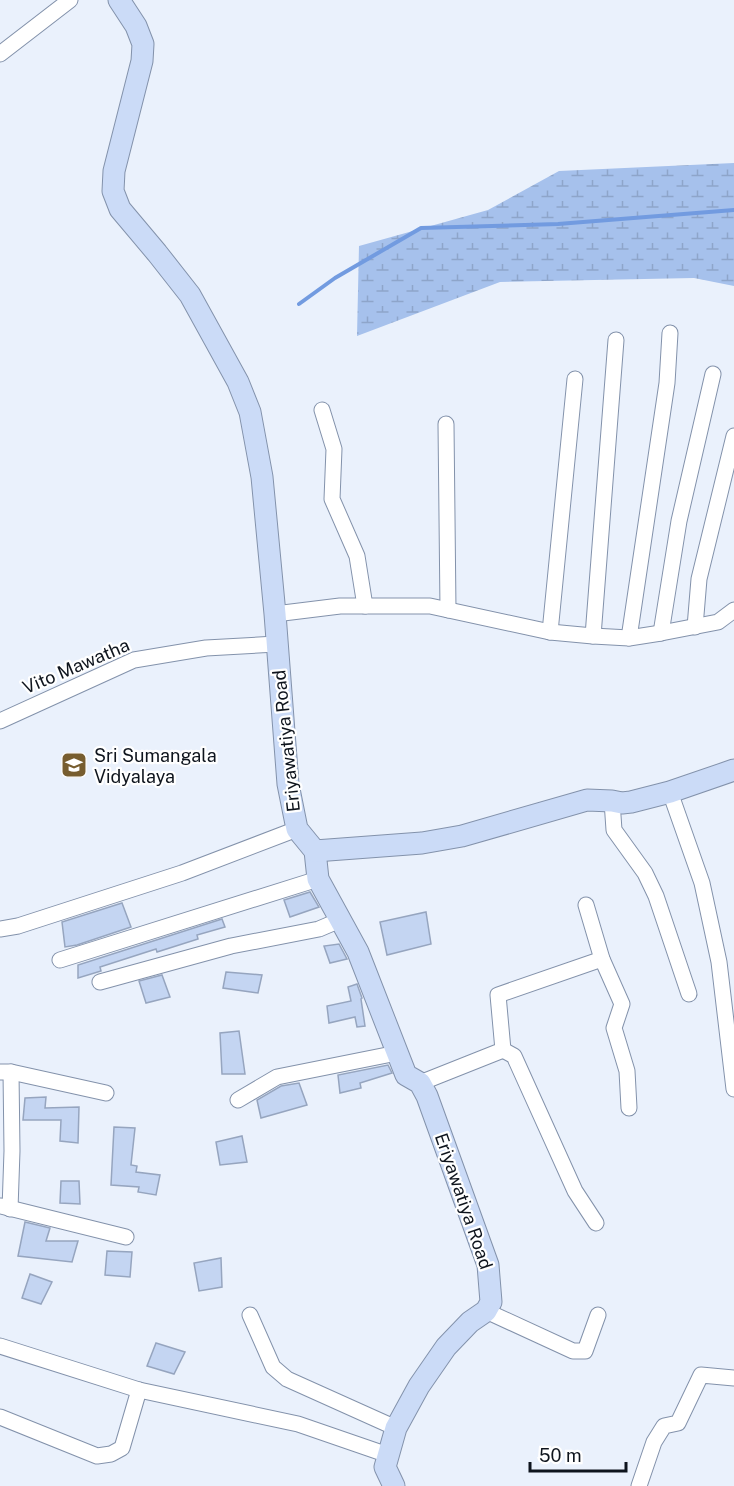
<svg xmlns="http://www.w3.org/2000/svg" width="734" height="1486" viewBox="0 0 734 1486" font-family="'Public Sans',sans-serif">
  <defs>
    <pattern id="wetland-marsh" width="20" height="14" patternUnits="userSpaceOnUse" patternTransform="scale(1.5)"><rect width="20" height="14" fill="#a6c1ec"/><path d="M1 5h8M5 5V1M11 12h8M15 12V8" fill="none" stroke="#8ea5ca"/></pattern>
  </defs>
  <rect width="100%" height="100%" fill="#eaf1fc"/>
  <!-- wetland -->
  <path fill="url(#wetland-marsh)" d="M 734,163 L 734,286 L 694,278 L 500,282 L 357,336 L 359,246 L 488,210 L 559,171 Z"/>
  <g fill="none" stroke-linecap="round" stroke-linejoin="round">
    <!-- stream -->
    <path stroke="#729be0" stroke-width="4" d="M 299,304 L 335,278 L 421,228 L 558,224 L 734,210"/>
  </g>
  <!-- building -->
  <g fill="#c4d5f2" stroke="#96a5bf" stroke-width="1.5">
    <path d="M 310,892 L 319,907 L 290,917 L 284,900 Z"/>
    <path d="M 122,903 L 131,927 L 77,945 L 65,947 L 62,922 Z"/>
    <path d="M 426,912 L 431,944 L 387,955 L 380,922 Z"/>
    <path d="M 222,919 L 225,927 L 197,935 L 198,939 L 157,952 L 156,949 L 100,967 L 101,971 L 78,978 L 78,965 Z"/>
    <path d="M 339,944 L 347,959 L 330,963 L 324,946 Z"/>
    <path d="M 226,972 L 262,975 L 258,993 L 223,988 Z"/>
    <path d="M 162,975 L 170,997 L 146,1003 L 139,981 Z"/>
    <path d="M 357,984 L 362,998 L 361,999 L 365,1026 L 357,1027 L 355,1017 L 329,1023 L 327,1006 L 351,1001 L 348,987 Z"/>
    <path d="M 239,1031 L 245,1074 L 222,1074 L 220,1033 Z"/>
    <path d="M 388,1065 L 392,1073 L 360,1083 L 361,1088 L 340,1093 L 338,1075 Z"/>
    <path d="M 299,1083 L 307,1105 L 261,1118 L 257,1100 L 281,1086 Z"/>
    <path d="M 46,1097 L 45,1108 L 79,1107 L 78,1143 L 60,1141 L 61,1120 L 23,1120 L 25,1098 Z"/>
    <path d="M 114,1127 L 135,1128 L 131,1165 L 137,1166 L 136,1172 L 160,1175 L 156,1195 L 138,1192 L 139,1187 L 111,1185 Z"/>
    <path d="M 242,1136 L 247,1162 L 220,1165 L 216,1142 Z"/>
    <path d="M 61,1181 L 79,1181 L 80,1204 L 60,1203 Z"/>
    <path d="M 25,1222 L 50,1228 L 46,1241 L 78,1241 L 72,1262 L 18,1256 Z"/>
    <path d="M 107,1251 L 132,1252 L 130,1277 L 105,1275 Z"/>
    <path d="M 221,1258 L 222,1287 L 199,1291 L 194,1263 Z"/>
    <path d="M 30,1274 L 52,1282 L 41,1304 L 22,1298 Z"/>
    <path d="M 156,1343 L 185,1352 L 174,1374 L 147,1366 Z"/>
  </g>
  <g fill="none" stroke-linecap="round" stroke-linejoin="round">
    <!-- street casing -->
    <g stroke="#8392ab" stroke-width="17">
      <g id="street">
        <path d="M 0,54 L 70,0"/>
        <path d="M 322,410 L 334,449 L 332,499 L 357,556 L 365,606"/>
        <path d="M 446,424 L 448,610"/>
        <path d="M 275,614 L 340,606 L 430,606 L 550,632 L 593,636 L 629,638 L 661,633 L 718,622 L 734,610"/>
        <path d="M 695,627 L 699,579 L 734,436"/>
        <path d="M 550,632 L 575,379"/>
        <path d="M 661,633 L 679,521 L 713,374"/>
        <path d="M 593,636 L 616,340"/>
        <path d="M 629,638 L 667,383 L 670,333"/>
        <path d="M 0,721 L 134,660 L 206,648 L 276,644"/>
        <path d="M 670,792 L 702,883 L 719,962 L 734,1089"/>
        <path d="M 612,801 L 614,830 L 645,873 L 656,896 L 689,994"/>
        <path d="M 586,905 L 602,959 L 622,1004 L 614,1028 L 627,1071 L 629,1108"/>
        <path d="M 0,929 L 18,926 L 182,873 L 297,829"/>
        <path d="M 60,960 L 318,879"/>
        <path d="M 100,982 L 231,946 L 319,929 L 340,920"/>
        <path d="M 503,1050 L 514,1056 L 575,1191 L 596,1223"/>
        <path d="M 0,1072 L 11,1072 L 106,1093"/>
        <path d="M 420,1083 L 503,1050 L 498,995 L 602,959"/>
        <path d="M 238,1100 L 277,1077 L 397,1053"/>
        <path d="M 1,1206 L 126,1237"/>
        <path d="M 10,1209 L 12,1151 L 11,1072"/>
        <path d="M 486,1311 L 573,1351 L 585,1351 L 598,1315"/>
        <path d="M 250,1315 L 273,1367 L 287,1379 L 396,1428"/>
        <path d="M 0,1346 L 139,1390 L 298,1424 L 388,1455"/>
        <path d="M 0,1417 L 97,1456 L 111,1454 L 122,1448 L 139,1390"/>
        <path d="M 639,1486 L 654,1442 L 664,1426 L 678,1423 L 701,1375 L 734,1378"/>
      </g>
    </g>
    <!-- secondary casing -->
    <g stroke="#8392ab" stroke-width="23">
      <g id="secondary">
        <path d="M 119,0 L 136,26 L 143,44 L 142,61 L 114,171 L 113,191 L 120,209 L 157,253 L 190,295 L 238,382 L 250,412 L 262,477 L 275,614 L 288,784 L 297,829 L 315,851 L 318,879 L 358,952 L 406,1075 L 420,1083 L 427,1096 L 488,1265 L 491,1302 L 486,1311 L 470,1322 L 446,1347 L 419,1386 L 396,1428 L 385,1467 L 394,1486"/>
        <path d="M 315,851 L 422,843 L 462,836 L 587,800 L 612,801 L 622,803 L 631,802 L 670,792 L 734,770"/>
      </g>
    </g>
    <!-- street -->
    <use href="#street" stroke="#fff" stroke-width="15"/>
    <!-- secondary -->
    <use href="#secondary" stroke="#cbdbf7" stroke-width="21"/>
  </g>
  <!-- icons -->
  <defs>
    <g id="school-square" transform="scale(1.35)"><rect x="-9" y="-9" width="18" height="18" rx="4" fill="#775d2f" stroke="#fff"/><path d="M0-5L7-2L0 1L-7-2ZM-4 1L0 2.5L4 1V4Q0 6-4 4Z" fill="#fff"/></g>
  </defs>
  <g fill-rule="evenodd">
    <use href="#school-square" x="74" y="765"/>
  </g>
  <g text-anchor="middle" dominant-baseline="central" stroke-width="4.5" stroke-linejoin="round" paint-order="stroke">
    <!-- street labels -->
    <g font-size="18" fill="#0e141d" stroke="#fff">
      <text transform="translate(76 666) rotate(-23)">Vito Mawatha</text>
      <text transform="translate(286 741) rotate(-96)">Eriyawatiya Road</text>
      <text transform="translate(464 1201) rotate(71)">Eriyawatiya Road</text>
    </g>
    <!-- poi labels -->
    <g font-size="18" fill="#0e141d" stroke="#fff" text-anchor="start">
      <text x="94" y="755">Sri Sumangala<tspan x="94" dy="21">Vidyalaya</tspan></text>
    </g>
  </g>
  <!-- scale -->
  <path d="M530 1462v9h96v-9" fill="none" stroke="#0e141d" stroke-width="3"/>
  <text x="539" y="1462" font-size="18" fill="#0e141d" stroke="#ffffff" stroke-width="4.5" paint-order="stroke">50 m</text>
</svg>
